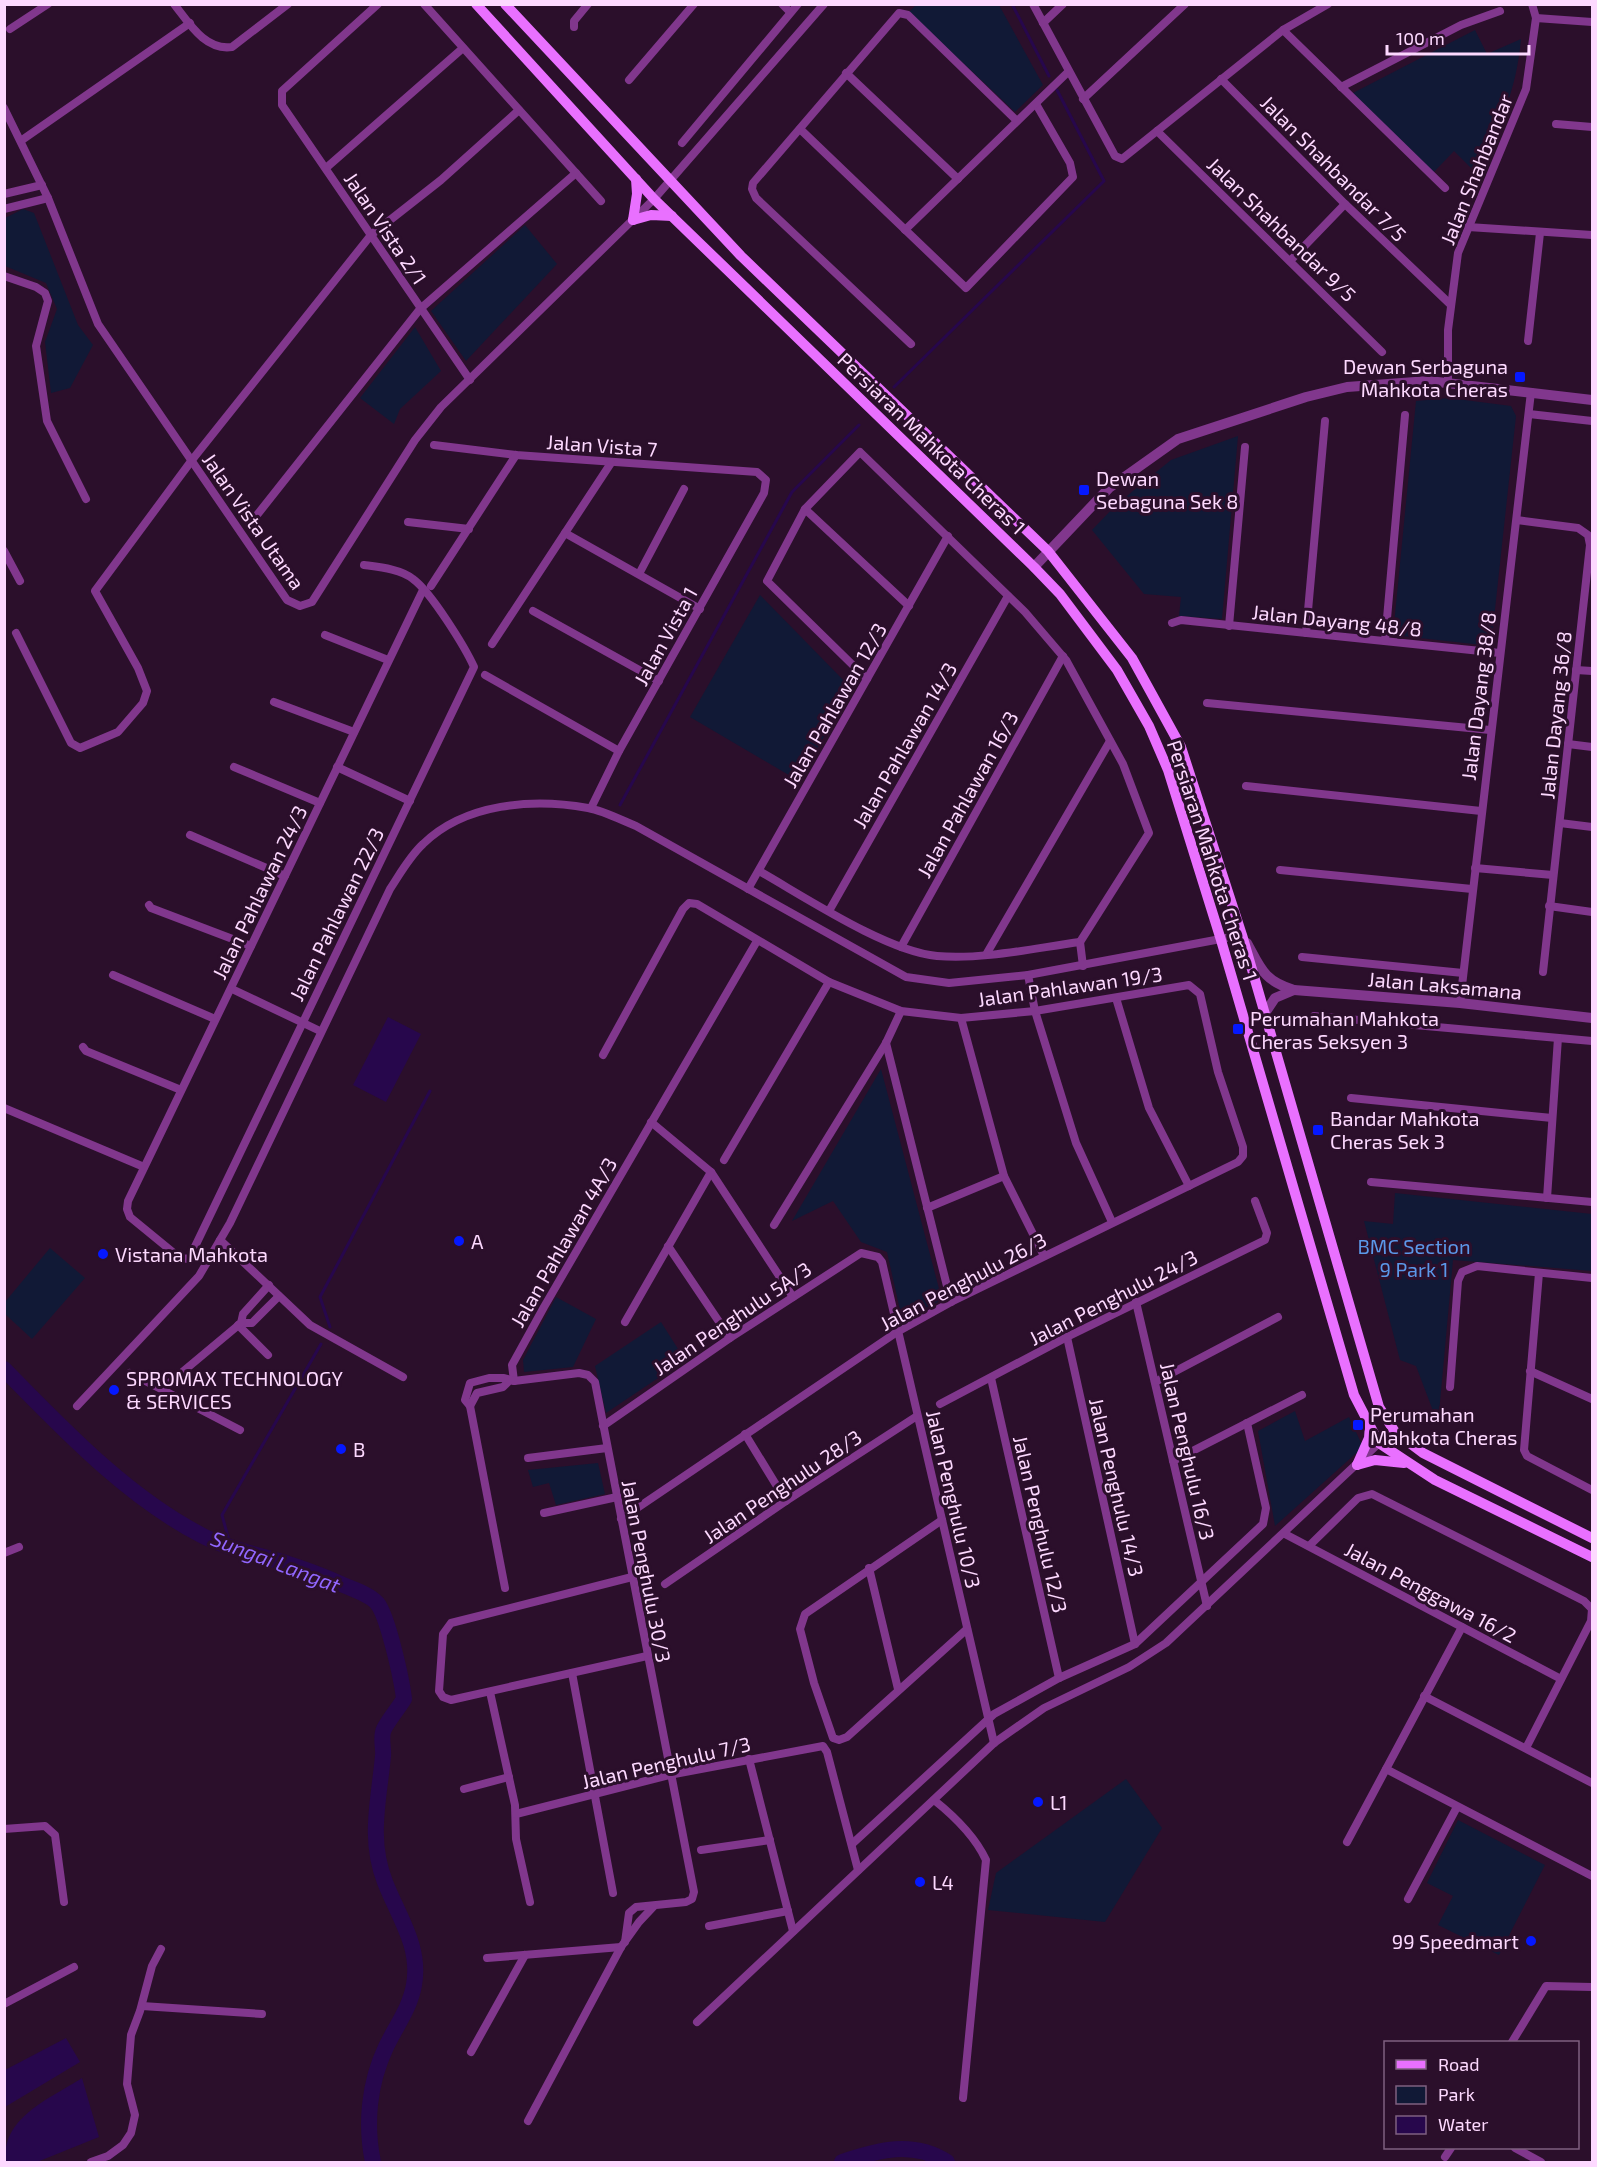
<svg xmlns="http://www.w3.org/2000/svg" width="1597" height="2167" viewBox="0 0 1597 2167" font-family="'Exo 2',sans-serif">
  <rect width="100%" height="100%" fill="#2b0f2b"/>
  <!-- green -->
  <g fill="#111936">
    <path d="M 916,5 L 999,5 L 1043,85 L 1015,112 L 909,12 Z"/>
    <path d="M 1475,30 L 1487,54 L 1521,39 C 1516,94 1499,125 1477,174 L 1454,151 L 1433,173 L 1351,94 Z"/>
    <path d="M 23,209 L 34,213 L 78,325 L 93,345 L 70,388 L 51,393 L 45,342 L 57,309 L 46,283 L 5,266 L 5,218 Z"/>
    <path d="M 525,225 L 557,264 L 466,361 L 431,311 Z"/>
    <path d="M 415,327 L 441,371 L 400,409 L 394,424 L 360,398 Z"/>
    <path d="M 1449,398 L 1511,406 L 1516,416 L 1491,646 L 1393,635 L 1416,401 Z"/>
    <path d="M 1238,436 L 1222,619 L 1179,616 L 1181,597 L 1144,594 L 1092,530 L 1117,504 L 1171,460 Z"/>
    <path d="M 760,595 L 851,688 L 799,781 L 690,717 Z"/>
    <path d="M 881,1069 L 942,1300 L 902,1319 L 887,1252 L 861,1242 L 833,1201 L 792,1221 Z"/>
    <path d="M 1395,1193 L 1592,1214 L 1592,1271 L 1453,1260 L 1438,1424 L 1416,1366 L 1400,1360 L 1364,1221 L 1393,1224 Z"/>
    <path d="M 50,1248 L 85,1278 L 32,1339 L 5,1314 L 5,1302 Z"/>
    <path d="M 556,1297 L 596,1319 L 573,1367 L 524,1372 L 523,1360 Z"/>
    <path d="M 661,1322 L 685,1360 L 606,1413 L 595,1366 Z"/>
    <path d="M 1295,1411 L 1305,1441 L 1349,1417 L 1363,1447 L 1275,1526 L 1258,1431 Z"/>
    <path d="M 598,1463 L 605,1494 L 556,1505 L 549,1483 L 533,1487 L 528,1470 Z"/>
    <path d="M 1126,1779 L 1162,1828 L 1105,1922 L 988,1910 L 996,1873 Z"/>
    <path d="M 1458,1820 L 1545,1865 L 1499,1955 L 1438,1925 L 1453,1896 L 1427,1883 Z"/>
  </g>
  <!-- water -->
  <g fill="#27074c">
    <path d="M 388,1017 L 421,1034 L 386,1102 L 353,1085 Z"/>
    <path d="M 66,2038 L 80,2062 L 5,2107 L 5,2070 Z"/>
    <path d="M 82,2078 L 99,2137 L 37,2162 L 6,2162 C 0,2118 51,2098 82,2078 Z"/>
  </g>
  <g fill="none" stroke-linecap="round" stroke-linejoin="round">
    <!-- stream -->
    <g stroke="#27074c" stroke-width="3">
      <path d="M 1012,4 L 1049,76"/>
      <path d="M 894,387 L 1104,181 L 1057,90"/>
      <path d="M 620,805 L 792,492 L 859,425"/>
      <path d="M 330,1327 L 320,1297 L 430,1091"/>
      <path d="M 231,1548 L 222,1515 L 321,1344"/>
    </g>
    <!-- river -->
    <g stroke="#27074c" stroke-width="16">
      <path d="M 4,1369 C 64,1430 127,1497 203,1536 C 229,1549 258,1555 285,1563 C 304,1569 323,1576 341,1584 C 352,1589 369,1594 377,1603 C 388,1616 402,1681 404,1699 C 398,1709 389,1719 384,1729 C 380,1737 384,1748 383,1756 C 379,1800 368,1839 385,1882 C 398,1916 421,1946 414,1985 C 410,2008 396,2026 386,2047 C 369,2083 365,2124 373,2162"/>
      <path d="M 842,2162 C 878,2150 913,2140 947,2162"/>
    </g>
    <!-- minor -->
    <g stroke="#81378d" stroke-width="8">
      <path d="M 174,4 C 189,23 205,51 232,47 L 288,4"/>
      <path d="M 378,4 L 282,91 L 282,105 L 470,380"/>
      <path d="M 424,4 L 601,201"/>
      <path d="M 782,4 L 790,12"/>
      <path d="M 1033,4 L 1115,156 L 1122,159 L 1283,30 L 1328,4"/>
      <path d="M 1536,18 L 1592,22"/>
      <path d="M 1043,23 L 1063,4"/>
      <path d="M 574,27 L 574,21 L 588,4"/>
      <path d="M 10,29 L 48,4"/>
      <path d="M 1283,30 L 1445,188"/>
      <path d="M 846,73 L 958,179"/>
      <path d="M 1221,79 L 1345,204 L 1450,304"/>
      <path d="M 629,80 L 694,4"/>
      <path d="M 1341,87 L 1461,25 L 1500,11"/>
      <path d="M 1083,99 L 1185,4"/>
      <path d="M 4,108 L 48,198 L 98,324 L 287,600 L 300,606 L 312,602 L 415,440 L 441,407 L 654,199 L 824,4"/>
      <path d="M 1556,124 L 1592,127"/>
      <path d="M 800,129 L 966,288 L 1073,177 L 1070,163 L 1036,104"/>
      <path d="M 1157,131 L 1382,352"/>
      <path d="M 22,140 L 190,23"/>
      <path d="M 682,143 L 798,4"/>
      <path d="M 326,168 L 463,48"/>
      <path d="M 4,194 L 42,185"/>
      <path d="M 4,209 L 48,198"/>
      <path d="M 1468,227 L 1592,235"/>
      <path d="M 905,230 L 1068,72"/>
      <path d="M 1290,261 L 1345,204"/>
      <path d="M 4,276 L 36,287 L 45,293 L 48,301 L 36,346 L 47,421 L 86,499"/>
      <path d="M 1528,341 L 1540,233"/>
      <path d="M 911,344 L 756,198 L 752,189 L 753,183 L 899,13 L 908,15 L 1017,121"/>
      <path d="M 1448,383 L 1448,330 L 1458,253 L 1526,89 L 1536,18 L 1532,4"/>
      <path d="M 1529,414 L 1592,421"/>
      <path d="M 434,445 L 516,455 L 757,472 L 766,480 L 764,493 L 619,751 L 591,808"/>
      <path d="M 805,509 L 909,606"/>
      <path d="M 257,515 L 420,309 L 576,173"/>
      <path d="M 1517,520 L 1578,528 L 1588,535 L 1590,545 L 1543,972"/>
      <path d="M 408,522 L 469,529"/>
      <path d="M 565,533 L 700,609"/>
      <path d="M 4,551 L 20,581"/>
      <path d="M 364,565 C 379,567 401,569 413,579 C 431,592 465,647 474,667 L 189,1259 L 180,1258 L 130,1217 L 127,1209 L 128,1201 L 423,590"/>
      <path d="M 639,574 L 684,489"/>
      <path d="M 431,586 L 516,455"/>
      <path d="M 533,611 L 659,681"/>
      <path d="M 1172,623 L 1181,620 L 1500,653"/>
      <path d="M 1229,626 L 1245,447"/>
      <path d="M 16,633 L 71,743 L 80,748 L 118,732 L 143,703 L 147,691 L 138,668 L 95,591 L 192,460 L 371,235 L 441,180 L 519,110"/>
      <path d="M 1306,633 L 1325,421"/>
      <path d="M 325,635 L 388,660"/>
      <path d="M 1385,641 L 1405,415"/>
      <path d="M 492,644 L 611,463"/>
      <path d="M 1576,670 L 1592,671"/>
      <path d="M 485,675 L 619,751"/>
      <path d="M 867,679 L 767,581 L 805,509 L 860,452 L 1025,612 L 1066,660 L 1123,764 L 1149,833 L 1080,942"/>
      <path d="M 274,702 L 354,732"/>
      <path d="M 1207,703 L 1490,730"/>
      <path d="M 1568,744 L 1592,747"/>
      <path d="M 234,767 L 320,803"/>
      <path d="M 337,767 L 410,801"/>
      <path d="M 1246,786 L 1481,811"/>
      <path d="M 1560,823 L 1592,827"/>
      <path d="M 190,835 L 285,876"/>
      <path d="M 1475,868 L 1553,875"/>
      <path d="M 1280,870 L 1472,889"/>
      <path d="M 759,871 C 805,897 886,951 937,956 C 982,960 1035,948 1080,942"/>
      <path d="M 748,889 L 948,536"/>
      <path d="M 149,905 L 151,908 L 251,946"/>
      <path d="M 1549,906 L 1592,912"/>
      <path d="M 829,911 L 1008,596"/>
      <path d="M 1080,942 L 1083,966"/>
      <path d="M 901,947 L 1063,656"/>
      <path d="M 987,953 L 1110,741"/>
      <path d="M 1302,957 L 1463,973"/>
      <path d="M 113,975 L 215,1019"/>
      <path d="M 1028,975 L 1035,1011 L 1076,1143 L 1112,1222"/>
      <path d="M 232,989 L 320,1031"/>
      <path d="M 1116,998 L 1149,1108 L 1189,1186"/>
      <path d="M 1460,1003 L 1531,392"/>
      <path d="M 1314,1016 L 1592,1041"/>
      <path d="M 961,1018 L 1004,1176 L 1044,1256"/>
      <path d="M 886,1043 L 951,1302"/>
      <path d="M 83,1047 L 86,1051 L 181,1090"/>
      <path d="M 603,1055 L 683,909 L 689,903 L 697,904 L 829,982 L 901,1011 L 961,1018 L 1035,1011 L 1189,985 L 1200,994 L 1218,1072 L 1243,1147 L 1243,1156 L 1238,1162 L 951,1302 L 897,1332 L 621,1519"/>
      <path d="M 1351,1098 L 1552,1118"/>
      <path d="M 4,1108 L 144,1167"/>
      <path d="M 651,1122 L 711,1172 L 793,1297"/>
      <path d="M 724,1160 L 829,982"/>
      <path d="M 1371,1182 L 1592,1202"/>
      <path d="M 1547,1198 L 1558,1038"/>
      <path d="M 927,1208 L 1004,1176"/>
      <path d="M 774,1225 L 886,1043 L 901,1011"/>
      <path d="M 220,1240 L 310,1325 L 403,1377"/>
      <path d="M 668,1246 L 730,1338"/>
      <path d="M 1539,1273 L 1524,1450 L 1527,1456 L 1592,1490"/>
      <path d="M 1136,1302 L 1207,1606"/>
      <path d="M 625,1322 L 711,1172"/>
      <path d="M 241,1323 L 252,1323 L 279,1296"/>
      <path d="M 238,1325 L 268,1355"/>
      <path d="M 1067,1337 L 1135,1644"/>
      <path d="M 1530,1371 L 1592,1399"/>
      <path d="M 130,1373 L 240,1430"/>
      <path d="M 991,1378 L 1059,1678"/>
      <path d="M 514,1381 L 512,1365 L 544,1307 L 757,941"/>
      <path d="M 1155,1382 L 1278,1317"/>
      <path d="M 1450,1387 L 1458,1281 L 1462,1272 L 1477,1266 L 1592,1278"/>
      <path d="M 162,1389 L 241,1323 L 243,1314 L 269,1285"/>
      <path d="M 940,1404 L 1067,1337 L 1265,1240 L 1267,1233 L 1255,1201"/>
      <path d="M 77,1406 L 199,1276 L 230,1223 L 390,889 C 400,874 409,857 423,844 C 465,803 533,798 588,808 C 604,811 621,820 636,826 L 906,977 L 949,983 L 1028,975 L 1242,935"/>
      <path d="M 470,1406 L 477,1393 L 503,1387 L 509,1381"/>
      <path d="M 603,1426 L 730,1338 L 861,1253 L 878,1257 L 882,1262 L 994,1743"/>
      <path d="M 745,1434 L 786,1501"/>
      <path d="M 528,1458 L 607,1448"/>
      <path d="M 1173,1461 L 1302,1395"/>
      <path d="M 544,1513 L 617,1497"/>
      <path d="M 942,1520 L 805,1614 L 800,1629 L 814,1683 L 833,1738 L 839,1740 L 847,1737 L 967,1629"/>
      <path d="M 1285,1534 L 1561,1679"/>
      <path d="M 1309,1546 L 1358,1498 L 1372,1494 L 1584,1601 L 1592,1609 L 1591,1621 L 1526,1748"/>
      <path d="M 4,1553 L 19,1547"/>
      <path d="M 869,1568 L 898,1689"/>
      <path d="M 632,1577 L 451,1623 L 443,1634 L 439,1691 L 443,1697 L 451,1700 L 647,1656"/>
      <path d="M 665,1584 L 786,1501 L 917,1416"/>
      <path d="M 505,1588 L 470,1406 L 465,1400 L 470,1383 L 489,1378 L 504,1378 L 514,1381 L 579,1373 L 588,1375 L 595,1382 L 694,1892 L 692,1899 L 686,1902 L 636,1907 L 629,1913 L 625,1942"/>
      <path d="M 572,1673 L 613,1893"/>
      <path d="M 490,1692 L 515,1805 L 516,1839 L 530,1902"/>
      <path d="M 1424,1696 L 1592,1783"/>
      <path d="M 749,1759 L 793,1931"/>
      <path d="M 1386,1769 L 1592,1876"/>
      <path d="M 464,1789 L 509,1777"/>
      <path d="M 934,1800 C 954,1816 975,1836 986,1860 L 963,2098"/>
      <path d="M 516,1814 L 669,1775 L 823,1746 L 827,1752 L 858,1870"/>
      <path d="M 4,1829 L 45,1826 L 55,1835 L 64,1902"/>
      <path d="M 1347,1842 L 1462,1627"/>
      <path d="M 852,1844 L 994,1714 L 1059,1678 L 1135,1644 L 1263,1524 L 1266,1508 L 1247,1423"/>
      <path d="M 701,1850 L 770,1840"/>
      <path d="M 1408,1899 L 1457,1807"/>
      <path d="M 709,1926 L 788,1911"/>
      <path d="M 487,1958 L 621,1947"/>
      <path d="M 4,2004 L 74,1967"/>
      <path d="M 142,2006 L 262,2014"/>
      <path d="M 697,2022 L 994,1743 L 1044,1708 L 1129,1667 L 1166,1643 L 1379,1443 L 1395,1432"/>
      <path d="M 1512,2042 L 1546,1986 L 1592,1987"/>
      <path d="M 471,2052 L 525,1955"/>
      <path d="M 528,2121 L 621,1947 L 639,1922 L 654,1906"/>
      <path d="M 1515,2148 L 1541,2162"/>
      <path d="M 1445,2157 L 1451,2148"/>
      <path d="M 91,2162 L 108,2156 L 123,2145 L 131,2133 L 135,2115 L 127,2084 L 131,2035 L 140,2011 L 152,1966 L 161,1949"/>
    </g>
    <!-- tertiary -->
    <g stroke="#81378d" stroke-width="10">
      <path d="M 1034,567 L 1109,488 L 1178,439 L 1306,397 L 1347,387 L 1429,381 L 1592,400"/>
      <path d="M 1247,943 C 1261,969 1264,981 1294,990 L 1460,1003 L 1592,1018"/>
      <path d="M 1265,1013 L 1275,998 L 1294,990"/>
    </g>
    <!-- secondary -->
    <g stroke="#e970ff" stroke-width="10">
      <path d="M 476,4 L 654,199 L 1034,567 L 1060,594 L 1117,670 L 1149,726 L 1168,770 L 1221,940 L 1354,1395 L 1379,1443 L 1403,1459 L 1435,1480 L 1592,1557"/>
      <path d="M 505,4 L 741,256 L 1048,551 L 1132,658 L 1181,747 L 1242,935 L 1379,1407 L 1395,1432 L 1423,1453 L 1592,1538"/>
      <path d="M 633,220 L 637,194 L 636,179"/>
      <path d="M 633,220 L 651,215 L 672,216"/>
      <path d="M 1357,1465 L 1375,1460 L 1404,1463"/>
      <path d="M 1357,1465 L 1369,1438 L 1370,1425"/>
    </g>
  </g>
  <!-- markers -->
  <g fill="#0518ff" stroke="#2b0f2b" stroke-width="2">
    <rect x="1514" y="371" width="12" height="12" rx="3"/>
    <rect x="1078" y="484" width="12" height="12" rx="3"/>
    <rect x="1232" y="1023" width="12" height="12" rx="3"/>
    <rect x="1312" y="1124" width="12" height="12" rx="3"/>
    <circle cx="459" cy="1241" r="6"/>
    <circle cx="103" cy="1254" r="6"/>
    <circle cx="114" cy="1390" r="6"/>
    <rect x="1352" y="1419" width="12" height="12" rx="3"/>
    <circle cx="341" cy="1449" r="6"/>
    <circle cx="1038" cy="1802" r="6"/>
    <circle cx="920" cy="1882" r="6"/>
    <circle cx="1531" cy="1941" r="6"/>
  </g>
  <g text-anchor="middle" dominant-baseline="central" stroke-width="6" stroke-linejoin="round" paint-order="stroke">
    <!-- street labels -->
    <g font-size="20" fill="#fdd9ff" stroke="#2b0f2b">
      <text transform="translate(1334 168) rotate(45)">Jalan Shahbandar 7/5</text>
      <text transform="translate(1476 169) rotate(-68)">Jalan Shahbandar</text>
      <text transform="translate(386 228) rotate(56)">Jalan Vista 2/1</text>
      <text transform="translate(1282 229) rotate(44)">Jalan Shahbandar 9/5</text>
      <text transform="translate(932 443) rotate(44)">Persiaran Mahkota Cheras 1</text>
      <text transform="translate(602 445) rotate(4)">Jalan Vista 7</text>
      <text transform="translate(254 521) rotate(55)">Jalan Vista Utama</text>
      <text transform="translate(1337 620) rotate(6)">Jalan Dayang 48/8</text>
      <text transform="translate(665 636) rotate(-61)">Jalan Vista 1</text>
      <text transform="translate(1478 696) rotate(-83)">Jalan Dayang 38/8</text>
      <text transform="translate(834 705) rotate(-60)">Jalan Pahlawan 12/3</text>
      <text transform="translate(1555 715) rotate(-84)">Jalan Dayang 36/8</text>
      <text transform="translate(904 745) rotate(-60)">Jalan Pahlawan 14/3</text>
      <text transform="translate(967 794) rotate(-61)">Jalan Pahlawan 16/3</text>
      <text transform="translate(1213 860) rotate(72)">Persiaran Mahkota Cheras 1</text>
      <text transform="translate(259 892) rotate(-64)">Jalan Pahlawan 24/3</text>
      <text transform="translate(336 914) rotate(-64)">Jalan Pahlawan 22/3</text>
      <text transform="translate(1445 985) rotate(5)">Jalan Laksamana</text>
      <text transform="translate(1070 986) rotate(-8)">Jalan Pahlawan 19/3</text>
      <text transform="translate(563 1242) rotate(-60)">Jalan Pahlawan 4A/3</text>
      <text transform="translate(963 1281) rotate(-28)">Jalan Penghulu 26/3</text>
      <text transform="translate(1113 1297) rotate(-27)">Jalan Penghulu 24/3</text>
      <text transform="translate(732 1318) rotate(-34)">Jalan Penghulu 5A/3</text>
      <text transform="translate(1188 1451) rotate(77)">Jalan Penghulu 16/3</text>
      <text transform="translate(782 1486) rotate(-34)">Jalan Penghulu 28/3</text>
      <text transform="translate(1117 1487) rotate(77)">Jalan Penghulu 14/3</text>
      <text transform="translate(954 1499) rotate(77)">Jalan Penghulu 10/3</text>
      <text transform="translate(1041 1524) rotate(77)">Jalan Penghulu 12/3</text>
      <text transform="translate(647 1571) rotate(79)">Jalan Penghulu 30/3</text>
      <text transform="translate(1431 1592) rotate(28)">Jalan Penggawa 16/2</text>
      <text transform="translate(666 1762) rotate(-13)">Jalan Penghulu 7/3</text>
    </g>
    <!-- poi labels -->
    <g font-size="20" fill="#fdd9ff" stroke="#2b0f2b" text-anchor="start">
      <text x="1508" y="366" text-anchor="end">Dewan Serbaguna<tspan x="1508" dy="23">Mahkota Cheras</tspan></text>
      <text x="1096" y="478">Dewan<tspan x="1096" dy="23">Sebaguna Sek 8</tspan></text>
      <text x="1250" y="1018">Perumahan Mahkota<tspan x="1250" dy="23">Cheras Seksyen 3</tspan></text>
      <text x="1330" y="1118">Bandar Mahkota<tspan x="1330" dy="23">Cheras Sek 3</tspan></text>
      <text x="471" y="1241">A</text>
      <text x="115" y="1254">Vistana Mahkota</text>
      <text x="126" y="1378">SPROMAX TECHNOLOGY<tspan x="126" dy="23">&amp; SERVICES</tspan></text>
      <text x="1370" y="1414">Perumahan<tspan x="1370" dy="23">Mahkota Cheras</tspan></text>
      <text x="353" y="1449">B</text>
      <text x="1050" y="1802">L1</text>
      <text x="932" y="1882">L4</text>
      <text x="1519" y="1941" text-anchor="end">99 Speedmart</text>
    </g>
    <!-- park labels -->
    <g font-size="20" fill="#5b98e9" stroke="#2b0f2b">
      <text x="1414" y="1246">BMC Section<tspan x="1414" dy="23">9 Park 1</tspan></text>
    </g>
    <!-- water labels -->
    <g font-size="21" font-style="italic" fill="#9267ff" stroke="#2b0f2b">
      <text transform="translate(276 1561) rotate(21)">Sungai Langat</text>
    </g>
  </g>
  <!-- border -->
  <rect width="1597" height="2167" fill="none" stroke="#fdd9ff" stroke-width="12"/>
  <!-- legend -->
  <rect x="1384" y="2041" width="195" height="108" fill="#2b0f2b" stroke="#7f6080" stroke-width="1.5"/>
  <rect x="1396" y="2060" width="30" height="9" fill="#e970ff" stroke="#7f6080" stroke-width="1.5"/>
  <text x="1438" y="2071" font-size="18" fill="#fdd9ff">Road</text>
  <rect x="1396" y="2086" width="30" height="18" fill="#111936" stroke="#7f6080" stroke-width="1.5"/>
  <text x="1438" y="2101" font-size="18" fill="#fdd9ff">Park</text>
  <rect x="1396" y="2116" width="30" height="18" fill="#27074c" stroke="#7f6080" stroke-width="1.5"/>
  <text x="1438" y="2131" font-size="18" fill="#fdd9ff">Water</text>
  <!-- scale -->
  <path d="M1387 45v9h142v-9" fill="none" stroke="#fdd9ff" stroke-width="3"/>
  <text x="1396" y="45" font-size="18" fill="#fdd9ff" stroke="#2b0f2b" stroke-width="4.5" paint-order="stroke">100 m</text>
</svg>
